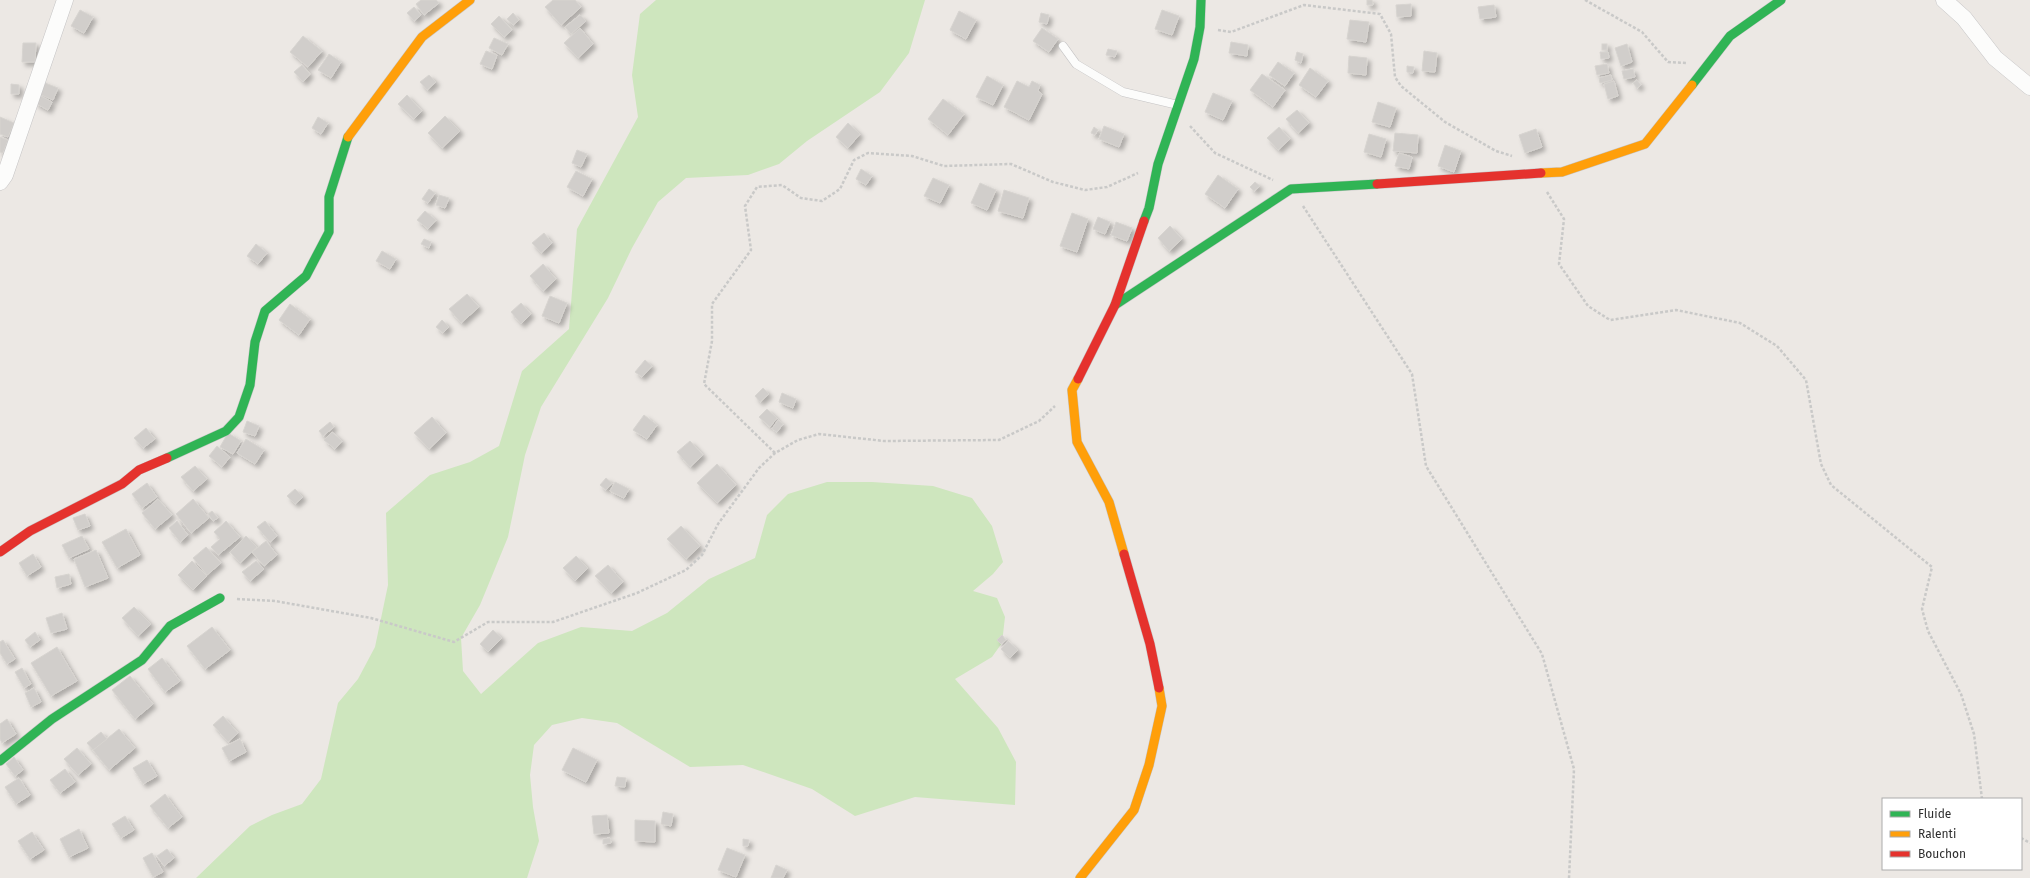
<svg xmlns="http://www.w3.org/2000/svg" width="2030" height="878" viewBox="0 0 2030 878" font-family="'Fira Sans',sans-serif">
  <defs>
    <filter id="shadow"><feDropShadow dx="3.5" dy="3.5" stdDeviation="2" flood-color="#0004"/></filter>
  </defs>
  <rect width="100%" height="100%" fill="#ece8e4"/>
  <!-- green -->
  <path fill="#cee6be" d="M 656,0 L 925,0 L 909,53 L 880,92 L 807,141 L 779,164 L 748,175 L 686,178 L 658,202 L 632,248 L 608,298 L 541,407 L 525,455 L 508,537 L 480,605 L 461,638 L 463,671 L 481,694 L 538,643 L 581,627 L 632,631 L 667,613 L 709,579 L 755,558 L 767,515 L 788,494 L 827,482 L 872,482 L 933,486 L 972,498 L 992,526 L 1003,562 L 993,574 L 973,591 L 997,598 L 1005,617 L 1002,643 L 992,657 L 955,679 L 998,728 L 1016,762 L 1015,805 L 915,797 L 855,816 L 812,789 L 743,765 L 690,767 L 617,723 L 582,718 L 552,725 L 534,745 L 530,775 L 533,807 L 539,841 L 527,878 L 196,878 L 250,826 L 272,815 L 302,804 L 321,779 L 338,703 L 358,679 L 375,647 L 388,585 L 386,513 L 430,475 L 470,462 L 499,446 L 522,371 L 569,329 L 577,229 L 638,117 L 632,75 L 640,14 Z"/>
  <!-- building -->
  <g fill="#d1cecb" stroke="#d7d4d0" filter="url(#shadow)">
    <path d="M 421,0 L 436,0 L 439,3 L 424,15 L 416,4 Z"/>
    <path d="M 553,0 L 575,0 L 581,7 L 561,25 L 545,7 Z"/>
    <path d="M 1367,0 L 1372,0 L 1373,5 L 1367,5 Z"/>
    <path d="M 1411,4 L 1411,16 L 1397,17 L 1396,5 Z"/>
    <path d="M 1494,5 L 1496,17 L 1480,19 L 1478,7 Z"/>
    <path d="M 414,7 L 421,15 L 414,21 L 407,13 Z"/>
    <path d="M 80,10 L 93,17 L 84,33 L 71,26 Z"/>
    <path d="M 1162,10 L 1179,16 L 1172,35 L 1155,29 Z"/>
    <path d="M 959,11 L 976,20 L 966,39 L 950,30 Z"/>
    <path d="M 513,13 L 519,20 L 513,25 L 507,19 Z"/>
    <path d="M 1041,13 L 1049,15 L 1047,24 L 1039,22 Z"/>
    <path d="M 580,15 L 586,21 L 571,34 L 565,27 Z"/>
    <path d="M 499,16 L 512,30 L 504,37 L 491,24 Z"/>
    <path d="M 1350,20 L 1369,22 L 1366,42 L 1347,39 Z"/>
    <path d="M 580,28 L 593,44 L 578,58 L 564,43 Z"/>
    <path d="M 1042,28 L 1058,39 L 1049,52 L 1033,41 Z"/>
    <path d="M 303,36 L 322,51 L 308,67 L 290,52 Z"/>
    <path d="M 494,38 L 508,44 L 502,55 L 489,48 Z"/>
    <path d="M 1231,42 L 1248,45 L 1247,56 L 1229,53 Z"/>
    <path d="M 23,43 L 36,43 L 35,62 L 22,62 Z"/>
    <rect x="1602" y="44" width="5" height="6"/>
    <path d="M 1627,44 L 1632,62 L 1621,66 L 1615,48 Z"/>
    <path d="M 1108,49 L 1117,51 L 1115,57 L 1106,55 Z"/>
    <path d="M 486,51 L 497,55 L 492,69 L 480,64 Z"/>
    <path d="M 1424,51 L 1437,53 L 1435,72 L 1422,71 Z"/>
    <path d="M 1297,52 L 1303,54 L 1301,63 L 1295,60 Z"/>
    <path d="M 1600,52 L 1608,52 L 1609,58 L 1601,59 Z"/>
    <path d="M 329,54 L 341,62 L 331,78 L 318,70 Z"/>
    <path d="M 1349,56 L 1367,58 L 1366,75 L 1348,73 Z"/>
    <path d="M 1278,62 L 1294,73 L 1285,86 L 1269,75 Z"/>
    <path d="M 1607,64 L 1609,73 L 1597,75 L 1595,66 Z"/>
    <path d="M 302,65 L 310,74 L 303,82 L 294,72 Z"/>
    <path d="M 1407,66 L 1414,67 L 1413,73 L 1407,72 Z"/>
    <path d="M 1310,68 L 1328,81 L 1316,97 L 1299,85 Z"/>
    <path d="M 1633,69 L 1635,77 L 1624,79 L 1622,71 Z"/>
    <path d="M 1262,74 L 1285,90 L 1273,107 L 1250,90 Z"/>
    <path d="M 429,75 L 436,82 L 427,90 L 420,82 Z"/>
    <path d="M 1611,75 L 1612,80 L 1600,83 L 1599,78 Z"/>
    <path d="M 987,76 L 1003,85 L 993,105 L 976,97 Z"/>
    <path d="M 1637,80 L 1641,85 L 1637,88 L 1633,83 Z"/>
    <path d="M 40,81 L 58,88 L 53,100 L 35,92 Z"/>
    <path d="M 1017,81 L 1029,87 L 1032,81 L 1040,85 L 1038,91 L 1042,94 L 1029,120 L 1004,107 Z"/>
    <path d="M 1614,81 L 1618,96 L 1608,99 L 1604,84 Z"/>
    <path d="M 11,84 L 19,85 L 19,94 L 11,94 Z"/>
    <path d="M 1213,93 L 1232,101 L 1223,120 L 1205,112 Z"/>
    <path d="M 39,95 L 52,102 L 48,110 L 35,103 Z"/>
    <path d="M 407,95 L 422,111 L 414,119 L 398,104 Z"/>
    <path d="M 943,99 L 964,114 L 948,135 L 928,119 Z"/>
    <path d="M 1378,102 L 1396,108 L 1390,127 L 1372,122 Z"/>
    <path d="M 1297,110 L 1309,123 L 1298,133 L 1286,119 Z"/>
    <path d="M 445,116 L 460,131 L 442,148 L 428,133 Z"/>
    <path d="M 0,117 L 14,123 L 8,137 L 0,134 Z"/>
    <path d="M 318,117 L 328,123 L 321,134 L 312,128 Z"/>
    <path d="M 848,123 L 860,134 L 848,148 L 836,137 Z"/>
    <path d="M 1104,126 L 1124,134 L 1119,147 L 1099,139 Z"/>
    <path d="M 1094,127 L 1098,130 L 1095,135 L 1091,133 Z"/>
    <path d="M 1279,127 L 1290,139 L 1278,150 L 1267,138 Z"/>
    <path d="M 1536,129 L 1542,147 L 1525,153 L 1519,135 Z"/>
    <path d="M 1395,133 L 1418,135 L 1417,153 L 1393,151 Z"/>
    <path d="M 1369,134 L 1386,139 L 1381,157 L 1364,152 Z"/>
    <path d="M 0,137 L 8,140 L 3,153 L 0,152 Z"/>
    <path d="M 1445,145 L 1461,151 L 1454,172 L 1438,166 Z"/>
    <path d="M 577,150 L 587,154 L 581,167 L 572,163 Z"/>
    <path d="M 1399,153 L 1412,157 L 1409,169 L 1395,166 Z"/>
    <path d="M 861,169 L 872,176 L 866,185 L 856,179 Z"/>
    <path d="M 576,171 L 592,179 L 583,196 L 567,187 Z"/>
    <path d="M 1218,175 L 1238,189 L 1225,208 L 1205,194 Z"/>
    <path d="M 933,178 L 949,185 L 940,203 L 924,196 Z"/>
    <path d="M 1255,182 L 1260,186 L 1254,191 L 1250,187 Z"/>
    <path d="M 980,183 L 996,190 L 987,210 L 971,203 Z"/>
    <path d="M 429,189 L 435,193 L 428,203 L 422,199 Z"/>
    <path d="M 1004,190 L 1029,198 L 1023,218 L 998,211 Z"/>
    <path d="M 439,195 L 449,198 L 445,208 L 436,205 Z"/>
    <path d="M 425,211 L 436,220 L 428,229 L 417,220 Z"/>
    <path d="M 1072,213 L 1088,219 L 1077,252 L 1060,246 Z"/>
    <path d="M 1098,217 L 1110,222 L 1105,234 L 1093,229 Z"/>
    <path d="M 1116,222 L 1132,228 L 1127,241 L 1111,235 Z"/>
    <path d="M 1170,226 L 1182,239 L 1169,251 L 1158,238 Z"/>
    <path d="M 544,233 L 552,243 L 541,253 L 532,243 Z"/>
    <path d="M 424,239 L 431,242 L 429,248 L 421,244 Z"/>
    <path d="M 256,244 L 267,253 L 258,264 L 247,256 Z"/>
    <path d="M 382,251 L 396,259 L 390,269 L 376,261 Z"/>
    <path d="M 543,264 L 556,279 L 543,291 L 530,276 Z"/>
    <path d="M 467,294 L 479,307 L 461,323 L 449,309 Z"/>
    <path d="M 550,296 L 567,303 L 559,323 L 542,316 Z"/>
    <path d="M 521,303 L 531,314 L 521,324 L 511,312 Z"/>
    <path d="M 290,304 L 310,319 L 299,335 L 279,320 Z"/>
    <path d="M 442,320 L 449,327 L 443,333 L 436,327 Z"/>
    <path d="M 645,360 L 652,366 L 642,377 L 635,372 Z"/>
    <path d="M 763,388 L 769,394 L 760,402 L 755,396 Z"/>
    <path d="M 782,393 L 796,399 L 793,408 L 779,402 Z"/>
    <path d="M 767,409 L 777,418 L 770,427 L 759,417 Z"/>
    <path d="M 644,415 L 657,425 L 647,439 L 633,430 Z"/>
    <path d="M 432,417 L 446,433 L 429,449 L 414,433 Z"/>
    <path d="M 778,420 L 783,424 L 777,432 L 772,429 Z"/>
    <path d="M 247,421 L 259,426 L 255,436 L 243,432 Z"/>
    <path d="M 330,422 L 334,427 L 323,436 L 319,431 Z"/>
    <path d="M 146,428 L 155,439 L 143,448 L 134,438 Z"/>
    <path d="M 332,432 L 342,441 L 335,449 L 324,440 Z"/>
    <path d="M 228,433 L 241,441 L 233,454 L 220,447 Z"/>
    <path d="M 246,439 L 264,450 L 255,464 L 237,453 Z"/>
    <path d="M 690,441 L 703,455 L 690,467 L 677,452 Z"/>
    <path d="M 217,446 L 230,457 L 222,467 L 209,456 Z"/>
    <path d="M 717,464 L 736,485 L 717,503 L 697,483 Z"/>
    <path d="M 195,466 L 207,479 L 193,491 L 181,477 Z"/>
    <path d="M 606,478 L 612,483 L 606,490 L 600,485 Z"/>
    <path d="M 615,482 L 629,489 L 624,498 L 610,491 Z"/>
    <path d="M 147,483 L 157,497 L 142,508 L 132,494 Z"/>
    <path d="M 295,489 L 303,497 L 295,504 L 287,496 Z"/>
    <path d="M 158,499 L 172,515 L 155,529 L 142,513 Z"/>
    <path d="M 193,499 L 209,518 L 191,533 L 176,514 Z"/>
    <path d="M 212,511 L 218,518 L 213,521 L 208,514 Z"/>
    <path d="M 85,514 L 90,526 L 78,530 L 73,518 Z"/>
    <path d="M 177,521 L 188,535 L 180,542 L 169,528 Z"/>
    <path d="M 226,521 L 240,537 L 218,555 L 211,547 L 220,539 L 214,532 Z"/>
    <path d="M 265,521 L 277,536 L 270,542 L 257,527 Z"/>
    <path d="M 681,526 L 700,546 L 686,559 L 667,539 Z"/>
    <path d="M 126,529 L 140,555 L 117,568 L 102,542 Z"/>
    <path d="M 82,536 L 89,549 L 69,558 L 62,545 Z"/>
    <path d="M 246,536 L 257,547 L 240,563 L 230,552 Z"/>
    <path d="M 266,541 L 277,555 L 264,566 L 252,552 Z"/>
    <path d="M 206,547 L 221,563 L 207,575 L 193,558 Z"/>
    <path d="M 96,550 L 108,578 L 85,587 L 74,559 Z"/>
    <path d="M 33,554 L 41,567 L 27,576 L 19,563 Z"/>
    <path d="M 576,556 L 588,568 L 575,581 L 563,568 Z"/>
    <path d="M 192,561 L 207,576 L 193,590 L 178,575 Z"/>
    <path d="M 256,561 L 264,569 L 250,581 L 242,572 Z"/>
    <path d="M 608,565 L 623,582 L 611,593 L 595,576 Z"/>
    <path d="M 69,574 L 71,584 L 57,588 L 55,577 Z"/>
    <path d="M 134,607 L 151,624 L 138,636 L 122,618 Z"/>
    <path d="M 62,613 L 67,629 L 51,633 L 46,618 Z"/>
    <path d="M 212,627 L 230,650 L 205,669 L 187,646 Z"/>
    <path d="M 493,630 L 502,638 L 488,652 L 480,644 Z"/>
    <path d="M 35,632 L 40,640 L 30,647 L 25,640 Z"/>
    <path d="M 1002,635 L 1006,640 L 1001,644 L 997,640 Z"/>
    <path d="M 3,640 L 15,659 L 7,664 L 0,653 L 0,642 Z"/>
    <path d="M 1008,641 L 1018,650 L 1010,658 L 1001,649 Z"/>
    <path d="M 57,647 L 77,681 L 51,696 L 31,663 Z"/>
    <path d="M 162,658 L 180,681 L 165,692 L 148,669 Z"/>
    <path d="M 22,668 L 31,684 L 24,688 L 15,672 Z"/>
    <path d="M 130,676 L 153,704 L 135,719 L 112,690 Z"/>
    <path d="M 34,688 L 41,702 L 31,707 L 25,693 Z"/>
    <path d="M 223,716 L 238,733 L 228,742 L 213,725 Z"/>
    <path d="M 7,719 L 16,734 L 2,743 L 0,739 L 0,724 Z"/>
    <path d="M 119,729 L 135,748 L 109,770 L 93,750 Z"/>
    <path d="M 101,732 L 107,739 L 93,750 L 87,743 Z"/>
    <path d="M 240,739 L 246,752 L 229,761 L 222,748 Z"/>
    <path d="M 77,748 L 91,764 L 78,775 L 64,759 Z"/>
    <path d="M 573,748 L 597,760 L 586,782 L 562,770 Z"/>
    <path d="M 14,757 L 23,770 L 15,776 L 6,764 Z"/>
    <path d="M 147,760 L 157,776 L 143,784 L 133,768 Z"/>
    <path d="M 65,769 L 75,782 L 60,793 L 50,780 Z"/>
    <path d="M 617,777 L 626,778 L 625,787 L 615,786 Z"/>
    <path d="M 19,778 L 30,795 L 16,804 L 5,787 Z"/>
    <path d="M 165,794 L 182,817 L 168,828 L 150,806 Z"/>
    <path d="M 663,812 L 673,814 L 671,826 L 661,824 Z"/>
    <path d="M 607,815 L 609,833 L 594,834 L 592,816 Z"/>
    <path d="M 125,816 L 134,830 L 121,838 L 112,824 Z"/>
    <path d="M 635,820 L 655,821 L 655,842 L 635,841 Z"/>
    <path d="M 79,829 L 88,848 L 69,857 L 60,839 Z"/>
    <path d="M 32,832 L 44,850 L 30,859 L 18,841 Z"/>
    <path d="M 610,838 L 611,843 L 603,844 L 603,839 Z"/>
    <path d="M 743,839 L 749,840 L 748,846 L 743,846 Z"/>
    <path d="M 727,848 L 745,855 L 736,877 L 718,870 Z"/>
    <path d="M 167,849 L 174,858 L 164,866 L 157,856 Z"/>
    <path d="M 152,853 L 163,872 L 153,877 L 143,858 Z"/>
    <path d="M 776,865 L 787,870 L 783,878 L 771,878 Z"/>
  </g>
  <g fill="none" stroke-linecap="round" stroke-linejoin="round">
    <!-- lane casing -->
    <g stroke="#c5c4c5" stroke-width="9">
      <path id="lane" d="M 1063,46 L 1076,64 L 1123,92 L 1178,105"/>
    </g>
    <!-- street casing -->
    <g stroke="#c5c4c5" stroke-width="17">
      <g id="street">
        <path d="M 1944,0 L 1964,18 L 1995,58 L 2030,87"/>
        <path d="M 0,182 L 5,175 L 65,0"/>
      </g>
    </g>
    <!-- fast casing -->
    <g stroke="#c5c4c5" stroke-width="10">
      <g id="fast">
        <path d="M 1692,85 L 1730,36 L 1781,0"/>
        <path d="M 1144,221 L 1149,208 L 1158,164 L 1194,59 L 1200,27 L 1201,0"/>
        <path d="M 1115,305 L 1291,189 L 1377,184"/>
        <path d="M 167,458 L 226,431 L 239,417 L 250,385 L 255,342 L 265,311 L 306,276 L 329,232 L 329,197 L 348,137"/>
        <path d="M 0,761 L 52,719 L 142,660 L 170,626 L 220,598"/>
      </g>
    </g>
    <!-- slow casing -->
    <g stroke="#c5c4c5" stroke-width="10">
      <g id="slow">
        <path d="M 348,137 L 422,37 L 470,0"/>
        <path d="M 1541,173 L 1562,172 L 1645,144 L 1692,85"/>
        <path d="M 1078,379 L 1072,390 L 1077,442 L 1109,502 L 1124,554"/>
        <path d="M 1080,878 L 1134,810 L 1149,765 L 1162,706 L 1159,688"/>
      </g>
    </g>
    <!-- jam casing -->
    <g stroke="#c5c4c5" stroke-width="10">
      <g id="jam">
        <path d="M 1377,184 L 1541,173"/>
        <path d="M 1078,379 L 1115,305 L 1144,221"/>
        <path d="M 0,552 L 30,531 L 122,484 L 139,470 L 167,458"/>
        <path d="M 1124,554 L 1150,644 L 1159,688"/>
      </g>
    </g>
    <!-- path -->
    <g stroke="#c9c9c8" stroke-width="2.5" stroke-dasharray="3 2" stroke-linecap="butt">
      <path d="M 1585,0 L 1642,32 L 1668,62 L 1686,63"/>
      <path d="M 1218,30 L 1231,32 L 1304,5 L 1380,14 L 1391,34 L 1395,77 L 1401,86 L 1445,122 L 1496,151 L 1512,156"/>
      <path d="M 1190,126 L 1215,153 L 1273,180"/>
      <path d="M 1547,192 L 1564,219 L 1559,264 L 1588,306 L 1610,320 L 1676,310 L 1740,323 L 1777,346 L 1806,380 L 1821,464 L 1831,485 L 1932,567 L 1922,609 L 1928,631 L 1961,694 L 1974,734 L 1982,799"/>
      <path d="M 1303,206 L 1412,374 L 1426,466 L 1542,654 L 1574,769 L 1569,878"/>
      <path d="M 775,453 L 704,384 L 712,341 L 712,304 L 751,250 L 745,206 L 757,187 L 782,185 L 801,198 L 822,201 L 840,189 L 854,160 L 868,153 L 912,156 L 944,166 L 1011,164 L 1053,182 L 1085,190 L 1107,187 L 1138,173"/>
      <path d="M 237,599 L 275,601 L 371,618 L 454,642 L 488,622 L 553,622 L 637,593 L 686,570 L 702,555 L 718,524 L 759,468 L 775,453 L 798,440 L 819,434 L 884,441 L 999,440 L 1039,421 L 1055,406"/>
      <path d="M 2021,838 L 2030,843"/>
    </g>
    <!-- lane -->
    <use href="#lane" stroke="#fcfcfb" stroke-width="8"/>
    <!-- street -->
    <use href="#street" stroke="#fcfcfb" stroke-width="16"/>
    <!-- fast -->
    <use href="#fast" stroke="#30b455" stroke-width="9"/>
    <!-- slow -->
    <use href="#slow" stroke="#ff9f0a" stroke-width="9"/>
    <!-- jam -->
    <use href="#jam" stroke="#e5322d" stroke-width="9"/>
  </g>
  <!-- legend -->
  <rect x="1882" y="798" width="140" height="72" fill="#ffffff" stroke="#ababab"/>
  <rect x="1890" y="811" width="20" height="6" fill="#30b455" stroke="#ababab"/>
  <text x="1918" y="818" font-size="12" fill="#2e2e2e">Fluide</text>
  <rect x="1890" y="831" width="20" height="6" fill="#ff9f0a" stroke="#ababab"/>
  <text x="1918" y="838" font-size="12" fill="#2e2e2e">Ralenti</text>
  <rect x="1890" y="851" width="20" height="6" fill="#e5322d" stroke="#ababab"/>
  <text x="1918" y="858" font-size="12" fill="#2e2e2e">Bouchon</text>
</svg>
